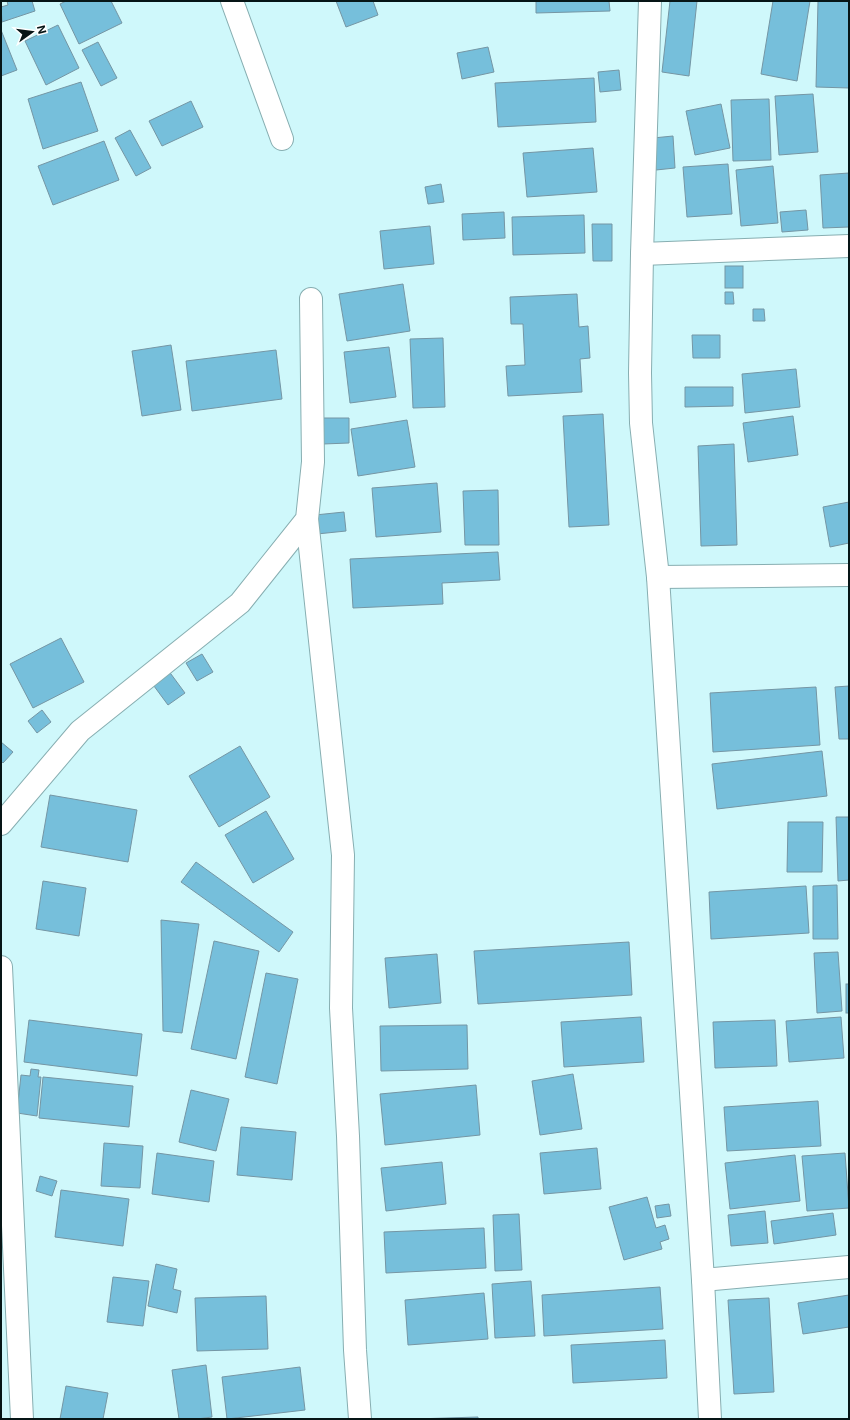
<svg xmlns="http://www.w3.org/2000/svg" width="850" height="1420" viewBox="0 0 850 1420" font-family="Inter,sans-serif">
  <rect width="100%" height="100%" fill="#cff8fb"/>
  <!-- building -->
  <g fill="#76bfdb" stroke="#7596a4">
    <path d="M 7,1 L 32,1 L 35,11 L 2,22 L 1,7 L 8,5 Z"/>
    <path d="M 66,1 L 111,1 L 122,23 L 79,44 L 60,4 Z"/>
    <path d="M 336,1 L 373,1 L 378,15 L 346,27 Z"/>
    <path d="M 536,1 L 609,1 L 610,11 L 536,13 Z"/>
    <path d="M 670,1 L 697,1 L 689,76 L 662,72 Z"/>
    <path d="M 773,1 L 810,1 L 797,81 L 761,74 Z"/>
    <path d="M 818,1 L 849,1 L 849,88 L 816,87 Z"/>
    <path d="M 58,25 L 79,68 L 46,85 L 25,41 Z"/>
    <path d="M 1,30 L 17,70 L 1,76 Z"/>
    <path d="M 98,42 L 117,78 L 101,86 L 82,50 Z"/>
    <path d="M 488,47 L 494,72 L 462,79 L 457,53 Z"/>
    <path d="M 619,70 L 621,90 L 600,92 L 598,72 Z"/>
    <path d="M 594,78 L 596,122 L 498,127 L 495,83 Z"/>
    <path d="M 81,82 L 98,131 L 43,149 L 28,99 Z"/>
    <path d="M 813,94 L 818,152 L 779,155 L 775,96 Z"/>
    <path d="M 769,99 L 771,160 L 733,161 L 731,100 Z"/>
    <path d="M 191,101 L 203,127 L 162,146 L 149,121 Z"/>
    <path d="M 721,104 L 730,148 L 695,155 L 686,111 Z"/>
    <path d="M 130,130 L 151,168 L 136,176 L 115,138 Z"/>
    <path d="M 673,136 L 675,168 L 656,170 L 653,138 Z"/>
    <path d="M 104,141 L 119,180 L 53,205 L 38,166 Z"/>
    <path d="M 593,148 L 597,192 L 527,197 L 523,153 Z"/>
    <path d="M 728,164 L 732,214 L 687,217 L 683,167 Z"/>
    <path d="M 773,166 L 778,223 L 741,226 L 736,170 Z"/>
    <path d="M 849,173 L 849,227 L 823,228 L 820,175 Z"/>
    <path d="M 441,184 L 444,202 L 428,204 L 425,187 Z"/>
    <path d="M 806,210 L 808,230 L 782,232 L 780,212 Z"/>
    <path d="M 504,212 L 505,238 L 463,240 L 462,214 Z"/>
    <path d="M 584,215 L 585,253 L 513,255 L 512,217 Z"/>
    <path d="M 592,224 L 612,224 L 612,261 L 593,261 Z"/>
    <path d="M 430,226 L 434,264 L 384,269 L 380,231 Z"/>
    <rect x="725" y="266" width="18" height="22"/>
    <path d="M 403,284 L 410,331 L 347,341 L 339,294 Z"/>
    <path d="M 725,292 L 733,292 L 734,304 L 725,304 Z"/>
    <path d="M 577,294 L 579,327 L 588,326 L 590,358 L 580,359 L 582,392 L 508,396 L 506,366 L 525,365 L 523,324 L 511,324 L 510,297 Z"/>
    <path d="M 753,309 L 764,309 L 765,321 L 753,321 Z"/>
    <path d="M 692,335 L 720,335 L 720,358 L 693,358 Z"/>
    <path d="M 443,338 L 445,407 L 413,408 L 410,339 Z"/>
    <path d="M 171,345 L 181,410 L 142,416 L 132,351 Z"/>
    <path d="M 389,347 L 396,397 L 350,403 L 344,352 Z"/>
    <path d="M 276,350 L 282,399 L 192,411 L 186,361 Z"/>
    <path d="M 796,369 L 800,407 L 745,413 L 742,374 Z"/>
    <path d="M 685,387 L 733,387 L 733,406 L 685,407 Z"/>
    <path d="M 603,414 L 609,525 L 569,527 L 563,416 Z"/>
    <path d="M 793,416 L 798,455 L 748,462 L 743,423 Z"/>
    <path d="M 323,418 L 349,418 L 349,443 L 323,444 Z"/>
    <path d="M 407,420 L 415,467 L 358,476 L 351,429 Z"/>
    <path d="M 734,444 L 737,545 L 701,546 L 698,446 Z"/>
    <path d="M 437,483 L 441,532 L 376,537 L 372,488 Z"/>
    <path d="M 498,490 L 499,545 L 465,545 L 463,491 Z"/>
    <path d="M 849,502 L 849,543 L 830,547 L 823,507 Z"/>
    <path d="M 344,512 L 346,531 L 317,534 L 315,515 Z"/>
    <path d="M 498,552 L 500,580 L 442,583 L 443,604 L 353,608 L 350,559 Z"/>
    <path d="M 61,638 L 84,682 L 33,708 L 10,664 Z"/>
    <path d="M 202,654 L 213,672 L 197,681 L 186,663 Z"/>
    <path d="M 168,670 L 185,693 L 168,705 L 151,682 Z"/>
    <path d="M 849,686 L 849,739 L 839,739 L 835,687 Z"/>
    <path d="M 816,687 L 820,745 L 713,752 L 710,693 Z"/>
    <path d="M 42,710 L 51,722 L 37,733 L 28,721 Z"/>
    <path d="M 1,742 L 13,752 L 3,763 L 1,761 Z"/>
    <path d="M 240,746 L 270,797 L 219,827 L 189,776 Z"/>
    <path d="M 822,751 L 827,796 L 717,809 L 712,764 Z"/>
    <path d="M 50,795 L 137,810 L 128,862 L 41,847 Z"/>
    <path d="M 266,811 L 294,859 L 253,883 L 225,835 Z"/>
    <path d="M 836,817 L 849,817 L 849,880 L 838,881 Z"/>
    <path d="M 788,822 L 823,822 L 822,872 L 787,872 Z"/>
    <path d="M 196,862 L 293,932 L 279,952 L 181,882 Z"/>
    <path d="M 43,881 L 86,888 L 79,936 L 36,929 Z"/>
    <path d="M 837,885 L 838,939 L 813,939 L 813,886 Z"/>
    <path d="M 806,886 L 809,933 L 711,939 L 709,892 Z"/>
    <path d="M 161,920 L 199,924 L 182,1033 L 163,1031 Z"/>
    <path d="M 214,941 L 259,951 L 236,1059 L 191,1049 Z"/>
    <path d="M 629,942 L 632,995 L 478,1004 L 474,951 Z"/>
    <path d="M 838,952 L 842,1011 L 817,1013 L 814,953 Z"/>
    <path d="M 437,954 L 441,1003 L 389,1008 L 385,958 Z"/>
    <path d="M 266,973 L 298,979 L 277,1084 L 245,1077 Z"/>
    <rect x="846" y="984" width="3" height="29"/>
    <path d="M 641,1017 L 644,1062 L 564,1067 L 561,1022 Z"/>
    <path d="M 841,1017 L 844,1058 L 789,1062 L 786,1021 Z"/>
    <path d="M 29,1020 L 142,1034 L 137,1076 L 24,1062 Z"/>
    <path d="M 775,1020 L 777,1066 L 715,1068 L 713,1022 Z"/>
    <path d="M 467,1025 L 468,1069 L 381,1071 L 380,1026 Z"/>
    <path d="M 31,1069 L 39,1070 L 38,1077 L 41,1077 L 37,1116 L 17,1113 L 21,1075 L 30,1076 Z"/>
    <path d="M 573,1074 L 582,1129 L 540,1135 L 532,1081 Z"/>
    <path d="M 43,1077 L 133,1086 L 129,1127 L 39,1118 Z"/>
    <path d="M 476,1085 L 480,1135 L 385,1145 L 380,1094 Z"/>
    <path d="M 191,1090 L 229,1099 L 216,1151 L 179,1142 Z"/>
    <path d="M 818,1101 L 821,1146 L 727,1151 L 724,1107 Z"/>
    <path d="M 241,1127 L 296,1132 L 292,1180 L 237,1175 Z"/>
    <path d="M 104,1143 L 143,1146 L 140,1188 L 101,1186 Z"/>
    <path d="M 597,1148 L 601,1189 L 544,1194 L 540,1153 Z"/>
    <path d="M 157,1153 L 214,1161 L 209,1202 L 152,1194 Z"/>
    <path d="M 845,1153 L 849,1208 L 807,1211 L 802,1156 Z"/>
    <path d="M 795,1155 L 800,1201 L 730,1209 L 725,1163 Z"/>
    <path d="M 442,1162 L 446,1204 L 386,1211 L 381,1168 Z"/>
    <path d="M 40,1176 L 57,1181 L 52,1196 L 36,1191 Z"/>
    <path d="M 61,1190 L 129,1199 L 123,1246 L 55,1237 Z"/>
    <path d="M 647,1197 L 656,1228 L 665,1225 L 669,1239 L 660,1242 L 662,1249 L 624,1260 L 609,1207 Z"/>
    <path d="M 669,1204 L 671,1216 L 657,1218 L 655,1206 Z"/>
    <path d="M 765,1211 L 768,1243 L 731,1246 L 728,1215 Z"/>
    <path d="M 833,1213 L 836,1235 L 774,1244 L 771,1221 Z"/>
    <path d="M 519,1214 L 522,1270 L 495,1271 L 493,1215 Z"/>
    <path d="M 484,1228 L 486,1268 L 386,1273 L 384,1232 Z"/>
    <path d="M 156,1264 L 177,1269 L 173,1289 L 181,1291 L 177,1313 L 148,1306 Z"/>
    <path d="M 113,1277 L 149,1281 L 143,1326 L 107,1322 Z"/>
    <path d="M 531,1281 L 535,1336 L 495,1338 L 492,1284 Z"/>
    <path d="M 660,1287 L 663,1329 L 544,1336 L 542,1295 Z"/>
    <path d="M 484,1293 L 488,1339 L 408,1345 L 405,1300 Z"/>
    <path d="M 849,1295 L 849,1327 L 803,1334 L 798,1303 Z"/>
    <path d="M 266,1296 L 268,1349 L 197,1351 L 195,1298 Z"/>
    <path d="M 769,1298 L 774,1392 L 734,1394 L 728,1300 Z"/>
    <path d="M 665,1340 L 667,1378 L 573,1383 L 571,1345 Z"/>
    <path d="M 206,1365 L 212,1417 L 197,1419 L 179,1419 L 172,1370 Z"/>
    <path d="M 300,1367 L 305,1410 L 227,1419 L 222,1377 Z"/>
    <path d="M 66,1386 L 108,1393 L 103,1419 L 60,1419 Z"/>
    <path d="M 478,1417 L 478,1419 L 415,1419 Z"/>
  </g>
  <g fill="none" stroke-linecap="round" stroke-linejoin="round">
    <!-- minor casing -->
    <g stroke="#87aeb1" stroke-width="24">
      <g id="minor">
        <path d="M 232,1 L 282,139"/>
        <path d="M 650,1 L 642,254 L 640,373 L 641,423 L 658,577 L 703,1280 L 710,1419"/>
        <path d="M 642,254 L 849,246"/>
        <path d="M 307,519 L 343,855 L 341,1008 L 348,1136 L 355,1350 L 360,1419"/>
        <path d="M 658,577 L 849,575"/>
        <path d="M 1,824 L 80,731 L 240,603 L 307,519 L 313,462 L 311,299"/>
        <path d="M 1,967 L 22,1419"/>
        <path d="M 703,1280 L 849,1267"/>
      </g>
    </g>
    <!-- minor -->
    <use href="#minor" stroke="#fff" stroke-width="22"/>
  </g>
  <!-- border -->
  <rect width="850" height="1420" fill="none" stroke="#061516" stroke-width="4"/>
  <!-- north arrow -->
  <g transform="translate(32 32) rotate(76)" stroke="#ffffff" stroke-width="3" paint-order="stroke">
  <path d="M0-3L7 15L0 10L-7 15Z" fill="#061516"/>
  <text y="-6" font-size="11" font-weight="bold" text-anchor="middle" fill="#061516">N</text>
  </g>
</svg>
